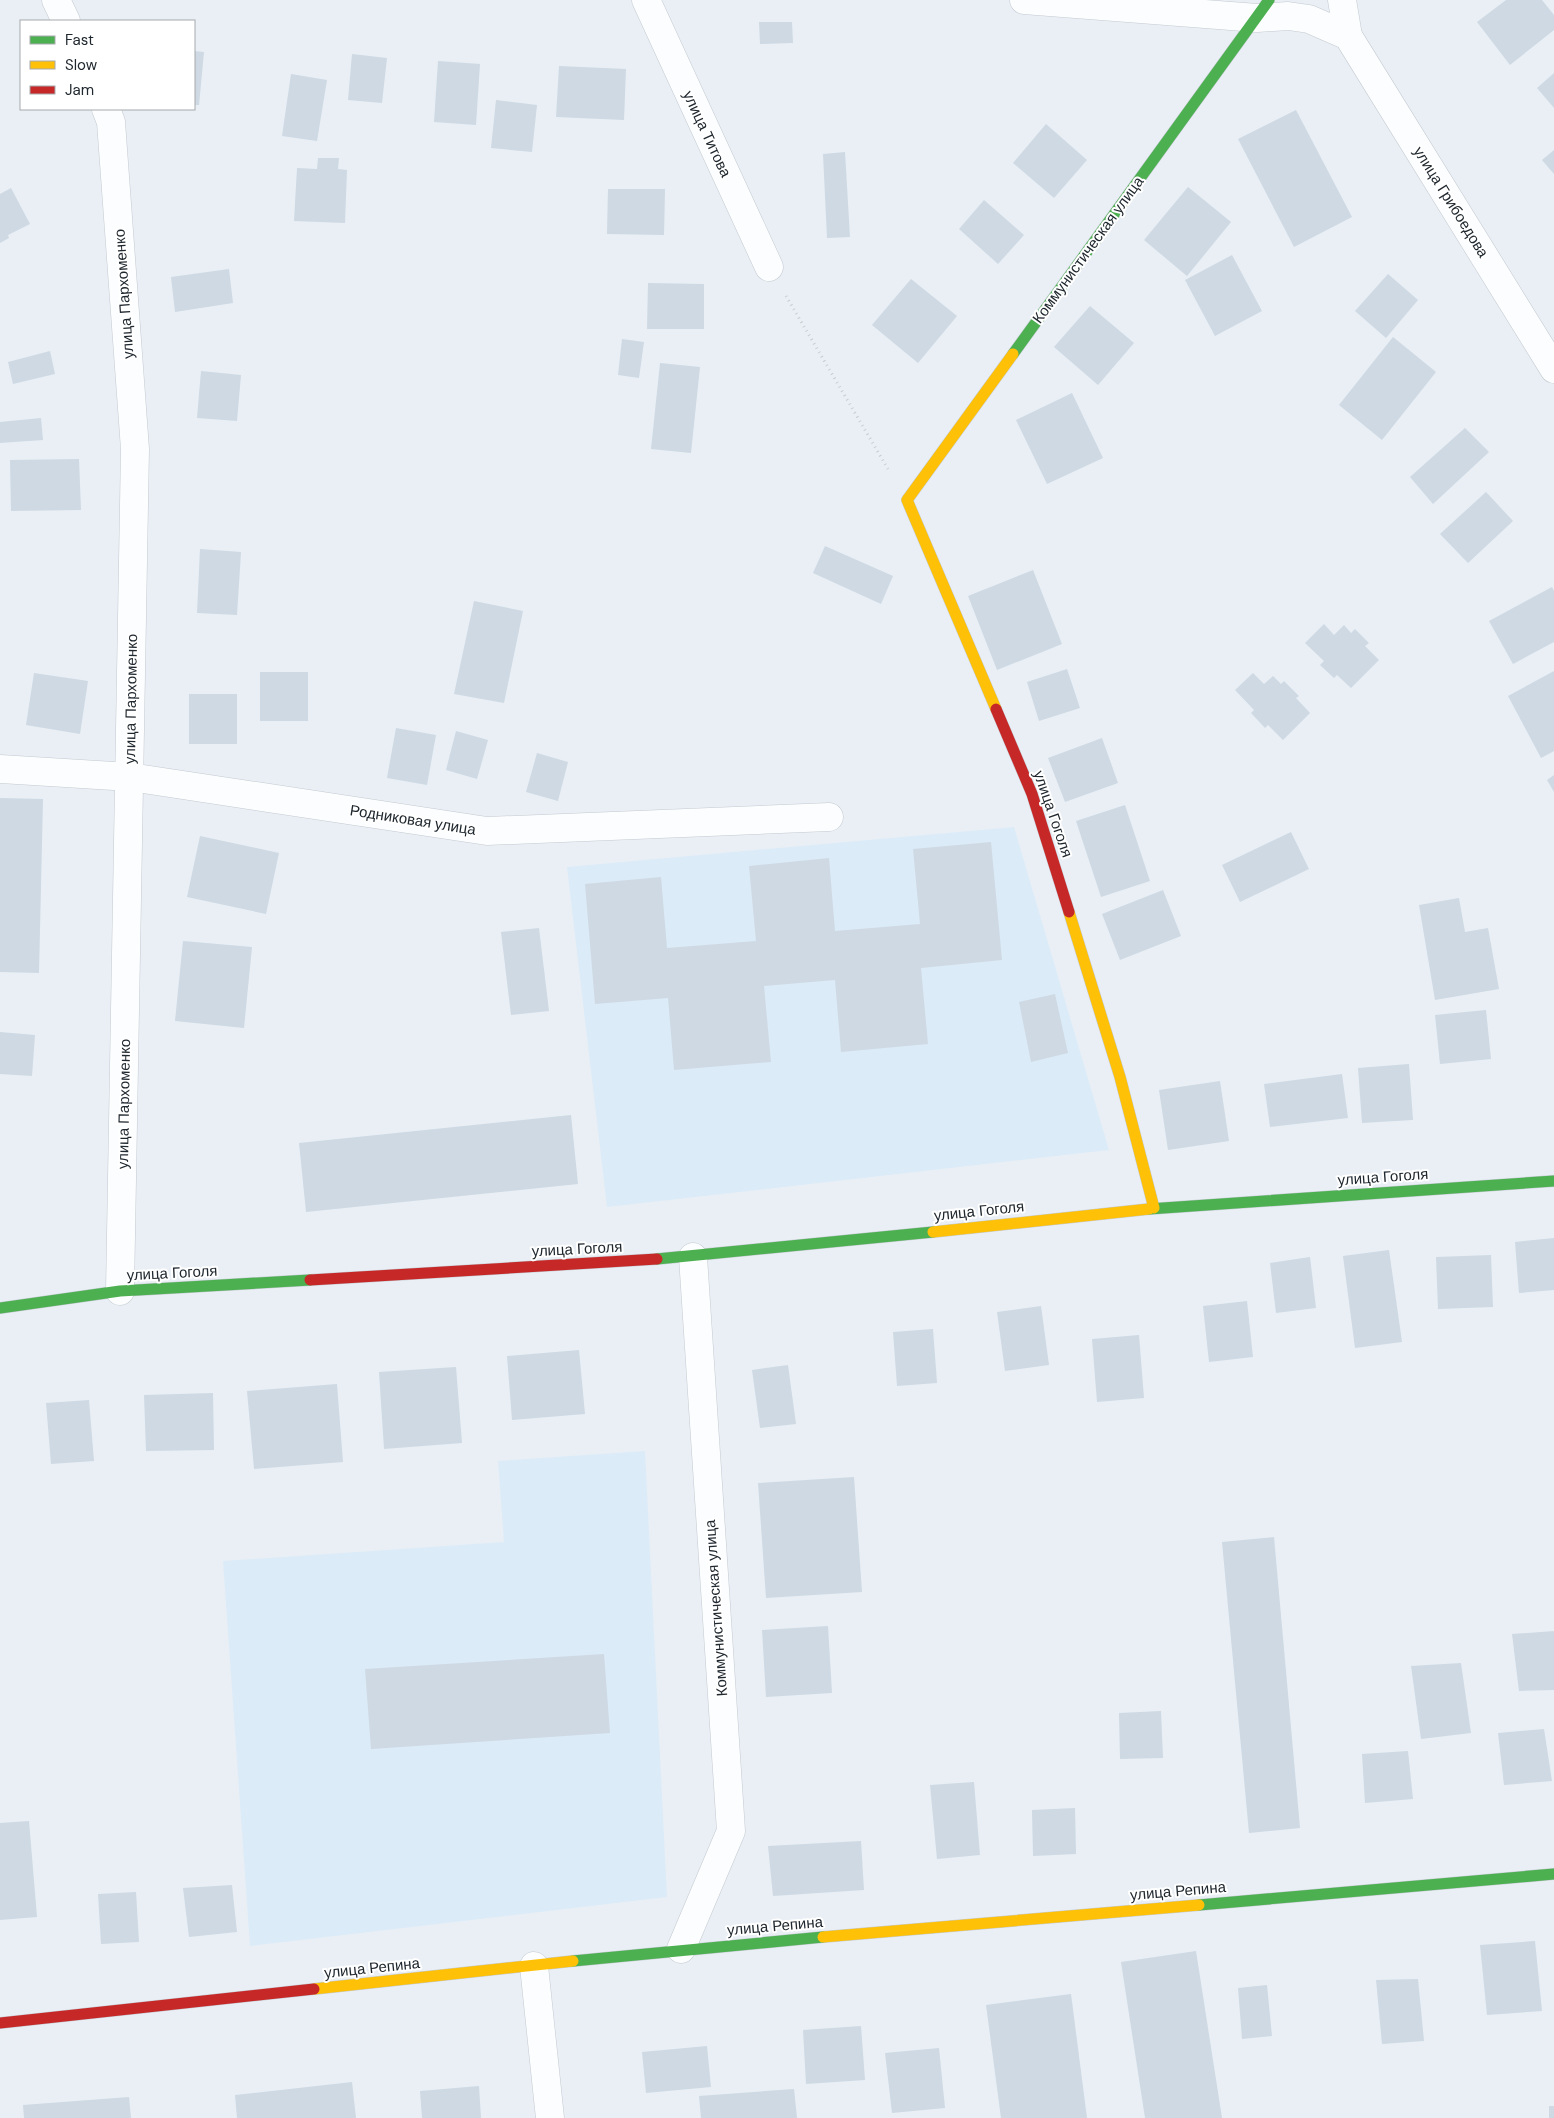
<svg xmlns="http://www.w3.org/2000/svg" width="1554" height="2118" viewBox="0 0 1554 2118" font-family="'DM Sans',sans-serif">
  <rect width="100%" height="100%" fill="#e9eff5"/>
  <!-- built -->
  <g fill="#dcebf8">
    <path d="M 1014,827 L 1109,1150 L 607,1207 L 567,867 Z"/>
    <path d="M 645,1451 L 667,1897 L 250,1946 L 223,1561 L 504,1542 L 498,1461 Z"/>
  </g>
  <!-- building -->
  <g fill="#ced9e3">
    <path d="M 1506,0 L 1542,0 L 1554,15 L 1554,30 L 1510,65 L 1477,22 Z"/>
    <path d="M 759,22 L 792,22 L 793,43 L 760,44 Z"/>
    <path d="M 194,51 L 204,52 L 199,105 L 194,105 Z"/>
    <path d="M 352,54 L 387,58 L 382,103 L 348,100 Z"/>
    <path d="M 438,61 L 480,64 L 476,125 L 434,122 Z"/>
    <path d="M 559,66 L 626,69 L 624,120 L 556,117 Z"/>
    <path d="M 1554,73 L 1554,108 L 1537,88 Z"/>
    <path d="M 291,74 L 327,80 L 317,141 L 282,136 Z"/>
    <path d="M 496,100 L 537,105 L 532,152 L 491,148 Z"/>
    <path d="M 1296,110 L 1352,217 L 1294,247 L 1238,139 Z"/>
    <path d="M 1046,124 L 1087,160 L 1054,198 L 1013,163 Z"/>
    <path d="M 1554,150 L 1554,174 L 1542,160 Z"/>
    <path d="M 845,152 L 850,237 L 827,238 L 823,154 Z"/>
    <path d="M 318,158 L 339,158 L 338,169 L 347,170 L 345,223 L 294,221 L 297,168 L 317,169 Z"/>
    <path d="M 1188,187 L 1231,222 L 1187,276 L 1144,240 Z"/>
    <path d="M 11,188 L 30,224 L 8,235 L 9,238 L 0,243 L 0,194 Z"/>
    <path d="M 608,189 L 665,189 L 664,235 L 607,234 Z"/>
    <path d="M 984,200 L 1024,235 L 998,264 L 959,229 Z"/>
    <path d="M 1232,255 L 1262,311 L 1215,336 L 1185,280 Z"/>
    <path d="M 229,269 L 233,303 L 175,312 L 171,277 Z"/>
    <path d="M 1388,274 L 1418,300 L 1386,338 L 1355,311 Z"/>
    <path d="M 911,279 L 957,316 L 918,363 L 872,325 Z"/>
    <path d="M 648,283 L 704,284 L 704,329 L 647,329 Z"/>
    <path d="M 1090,306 L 1134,343 L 1098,385 L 1054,347 Z"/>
    <path d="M 1393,337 L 1436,372 L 1382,440 L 1339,405 Z"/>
    <path d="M 622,339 L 644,342 L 639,378 L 618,375 Z"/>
    <path d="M 50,351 L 55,374 L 13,384 L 8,362 Z"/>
    <path d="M 660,363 L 700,367 L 691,453 L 651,449 Z"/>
    <path d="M 201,371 L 241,375 L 237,421 L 197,418 Z"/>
    <path d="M 1072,393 L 1103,458 L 1047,484 L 1016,420 Z"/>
    <path d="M 41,418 L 43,440 L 0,443 L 0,422 Z"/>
    <path d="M 1465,428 L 1489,452 L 1433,504 L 1410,477 Z"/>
    <path d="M 79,459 L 81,510 L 11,511 L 10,460 Z"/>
    <path d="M 1486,492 L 1513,521 L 1468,563 L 1440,534 Z"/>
    <path d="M 825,546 L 893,576 L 881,604 L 813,573 Z"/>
    <path d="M 200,549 L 241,552 L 237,615 L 197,613 Z"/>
    <path d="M 1033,570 L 1062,644 L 997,670 L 968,596 Z"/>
    <path d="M 1552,587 L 1554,591 L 1554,642 L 1513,664 L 1489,621 Z"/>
    <path d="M 474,601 L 523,611 L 504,703 L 454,694 Z"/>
    <path d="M 1324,624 L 1334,635 L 1344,625 L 1351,633 L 1355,629 L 1369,643 L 1365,646 L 1379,660 L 1351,688 L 1337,675 L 1334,678 L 1320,665 L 1324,661 L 1305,643 Z"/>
    <path d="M 1067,669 L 1080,708 L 1039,721 L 1027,682 Z"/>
    <path d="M 1554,671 L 1554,751 L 1541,758 L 1508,696 Z"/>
    <rect x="260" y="672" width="48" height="49"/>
    <path d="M 34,673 L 88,681 L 80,734 L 26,725 Z"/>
    <path d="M 1253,673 L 1264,684 L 1273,676 L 1281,684 L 1284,681 L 1299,696 L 1296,698 L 1310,713 L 1283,740 L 1268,725 L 1265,728 L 1251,713 L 1254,710 L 1235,690 Z"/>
    <rect x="189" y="694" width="48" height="50"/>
    <path d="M 396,728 L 436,735 L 427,785 L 387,778 Z"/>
    <path d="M 456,731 L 488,740 L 477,779 L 446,770 Z"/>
    <path d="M 1102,738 L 1118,783 L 1065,802 L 1048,758 Z"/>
    <path d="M 537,753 L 568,762 L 558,801 L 526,792 Z"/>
    <path d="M 1554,775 L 1554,792 L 1547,780 Z"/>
    <path d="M 0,798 L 43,799 L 39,973 L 0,972 Z"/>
    <path d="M 1125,805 L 1150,881 L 1101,897 L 1076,821 Z"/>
    <path d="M 1291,832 L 1309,869 L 1240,902 L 1222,865 Z"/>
    <path d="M 200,836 L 279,853 L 266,914 L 187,897 Z"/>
    <path d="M 991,842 L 1002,960 L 921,968 L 928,1044 L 841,1052 L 835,980 L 764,986 L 771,1062 L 674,1070 L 668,998 L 595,1004 L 585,884 L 661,877 L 667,948 L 756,941 L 749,866 L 829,858 L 835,931 L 920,924 L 913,849 Z"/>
    <path d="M 1163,890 L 1181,936 L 1120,960 L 1102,914 Z"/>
    <path d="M 1459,898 L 1465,932 L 1488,928 L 1499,989 L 1435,1000 L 1419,905 Z"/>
    <path d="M 539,928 L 549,1011 L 511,1015 L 501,932 Z"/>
    <path d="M 183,941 L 252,947 L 244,1028 L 175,1021 Z"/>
    <path d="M 1055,994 L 1068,1053 L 1031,1062 L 1019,1002 Z"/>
    <path d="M 1486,1010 L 1491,1059 L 1440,1064 L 1435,1015 Z"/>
    <path d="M 0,1032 L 35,1035 L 32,1076 L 0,1074 Z"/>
    <path d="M 1409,1064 L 1413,1120 L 1362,1123 L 1358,1068 Z"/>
    <path d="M 1342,1074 L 1348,1118 L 1270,1127 L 1264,1084 Z"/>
    <path d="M 1220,1081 L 1229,1141 L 1168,1150 L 1159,1090 Z"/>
    <path d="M 571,1115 L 578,1184 L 306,1212 L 299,1143 Z"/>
    <path d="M 1554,1238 L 1554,1290 L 1519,1293 L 1515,1242 Z"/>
    <path d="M 1389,1250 L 1402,1342 L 1355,1348 L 1343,1256 Z"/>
    <path d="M 1491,1255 L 1493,1307 L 1438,1309 L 1436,1257 Z"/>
    <path d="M 1310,1257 L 1316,1308 L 1276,1313 L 1270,1263 Z"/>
    <path d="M 1247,1301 L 1253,1357 L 1209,1362 L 1203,1306 Z"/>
    <path d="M 1041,1306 L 1049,1365 L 1005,1371 L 997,1312 Z"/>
    <path d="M 933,1329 L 937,1383 L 897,1386 L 893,1332 Z"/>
    <path d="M 1139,1335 L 1144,1398 L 1097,1402 L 1092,1339 Z"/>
    <path d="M 579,1350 L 585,1414 L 512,1420 L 507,1356 Z"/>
    <path d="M 788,1365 L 796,1424 L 760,1428 L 752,1370 Z"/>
    <path d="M 456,1367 L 462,1443 L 384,1449 L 379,1372 Z"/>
    <path d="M 337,1384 L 343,1462 L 254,1469 L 247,1391 Z"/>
    <path d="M 213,1393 L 214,1450 L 146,1451 L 144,1395 Z"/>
    <path d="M 89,1400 L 94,1461 L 51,1464 L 46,1403 Z"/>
    <path d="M 854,1477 L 862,1592 L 766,1598 L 758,1483 Z"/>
    <path d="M 1274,1537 L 1300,1828 L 1249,1833 L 1222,1542 Z"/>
    <path d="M 828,1626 L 832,1693 L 766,1697 L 762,1630 Z"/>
    <path d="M 1554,1631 L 1554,1690 L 1519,1691 L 1512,1634 Z"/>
    <path d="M 604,1654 L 610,1733 L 371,1749 L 365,1669 Z"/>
    <path d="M 1461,1663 L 1471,1733 L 1421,1739 L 1411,1666 Z"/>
    <path d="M 1161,1711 L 1163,1758 L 1120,1759 L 1119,1713 Z"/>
    <path d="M 1544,1729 L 1552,1781 L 1504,1785 L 1498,1733 Z"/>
    <path d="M 1408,1751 L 1413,1799 L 1365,1803 L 1362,1754 Z"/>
    <path d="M 974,1782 L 980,1855 L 937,1859 L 930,1785 Z"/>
    <path d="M 1075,1808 L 1076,1854 L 1033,1856 L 1032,1810 Z"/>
    <path d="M 29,1821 L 37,1917 L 0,1920 L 0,1823 Z"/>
    <path d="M 861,1841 L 864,1890 L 773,1896 L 768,1846 Z"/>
    <path d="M 232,1885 L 237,1932 L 189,1937 L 183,1888 Z"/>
    <path d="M 136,1892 L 139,1942 L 101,1944 L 98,1894 Z"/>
    <path d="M 1535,1941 L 1542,2011 L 1487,2015 L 1480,1945 Z"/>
    <path d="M 1196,1951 L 1222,2118 L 1145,2118 L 1121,1962 Z"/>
    <path d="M 1418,1979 L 1424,2041 L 1382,2044 L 1376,1980 Z"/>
    <path d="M 1267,1985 L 1272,2036 L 1242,2039 L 1238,1988 Z"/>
    <path d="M 1071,1994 L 1087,2118 L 1001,2118 L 986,2005 Z"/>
    <path d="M 861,2026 L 865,2080 L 806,2084 L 803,2030 Z"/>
    <path d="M 707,2046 L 711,2087 L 646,2093 L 642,2052 Z"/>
    <path d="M 939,2048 L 945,2108 L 892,2113 L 885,2053 Z"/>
    <path d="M 352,2082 L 356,2118 L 237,2118 L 235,2095 Z"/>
    <path d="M 479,2086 L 481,2118 L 422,2118 L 420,2091 Z"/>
    <path d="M 794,2089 L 797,2118 L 701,2118 L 699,2096 Z"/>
    <path d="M 129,2097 L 131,2118 L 24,2118 L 23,2105 Z"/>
    <rect x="1549" y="2106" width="5" height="12"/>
  </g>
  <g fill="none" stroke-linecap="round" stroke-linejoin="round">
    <!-- street casing -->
    <g stroke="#c4cad1" stroke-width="29">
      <g id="street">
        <path d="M 56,0 L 66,21"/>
        <path d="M 646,0 L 769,267"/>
        <path d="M 1024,0 L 1257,18 L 1288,16 L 1309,19 L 1348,36 L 1554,369"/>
        <path d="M 1342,0 L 1348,36"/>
        <path d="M 106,109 L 111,122 L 135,449 L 120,1291"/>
        <path d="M 0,769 L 130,777 L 487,831 L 829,817"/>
        <path d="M 681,1949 L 731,1831 L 693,1257"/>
        <path d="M 534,1966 L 550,2118"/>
      </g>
    </g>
    <!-- fast casing -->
    <g stroke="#c4cad1" stroke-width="12">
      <g id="fast">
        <path d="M 1013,354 L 1269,0"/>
        <path d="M 1149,1209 L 1554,1181"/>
        <path d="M 657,1259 L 933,1232"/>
        <path d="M 0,1308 L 120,1291 L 310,1280"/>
        <path d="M 1199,1905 L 1554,1874"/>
        <path d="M 573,1961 L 823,1937"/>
      </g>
    </g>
    <!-- slow casing -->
    <g stroke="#c4cad1" stroke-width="12">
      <g id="slow">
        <path d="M 996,709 L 907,500 L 1013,354"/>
        <path d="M 1069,912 L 1120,1077 L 1154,1208"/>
        <path d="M 933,1232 L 1149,1209"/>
        <path d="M 823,1937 L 1199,1905"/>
        <path d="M 314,1989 L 573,1961"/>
      </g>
    </g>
    <!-- jam casing -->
    <g stroke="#c4cad1" stroke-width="12">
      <g id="jam">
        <path d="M 996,709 L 1032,794 L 1069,912"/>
        <path d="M 310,1280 L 657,1259"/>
        <path d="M 0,2023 L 314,1989"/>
      </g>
    </g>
    <!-- path -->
    <path stroke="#c9cdd0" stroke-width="3" stroke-dasharray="1 4" stroke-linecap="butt" d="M 786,296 L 888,469"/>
    <!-- street -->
    <use href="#street" stroke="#fcfdfe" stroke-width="28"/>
    <!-- fast -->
    <use href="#fast" stroke="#4caf50" stroke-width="11"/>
    <!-- slow -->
    <use href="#slow" stroke="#ffc107" stroke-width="11"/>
    <!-- jam -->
    <use href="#jam" stroke="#c62828" stroke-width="11"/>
  </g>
  <g text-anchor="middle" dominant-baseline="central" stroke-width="4" stroke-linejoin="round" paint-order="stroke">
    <!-- street labels -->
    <g font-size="15" fill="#20282f" stroke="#fff">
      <text transform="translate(707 134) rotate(65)">улица Титова</text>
      <text transform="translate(1451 202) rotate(58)">улица Грибоедова</text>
      <text transform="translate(1088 250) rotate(-54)">Коммунистическая улица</text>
      <text transform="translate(124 294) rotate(-94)">улица Пархоменко</text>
      <text transform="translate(131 699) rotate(-89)">улица Пархоменко</text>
      <text transform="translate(1053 814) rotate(71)">улица Гоголя</text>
      <text transform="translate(413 820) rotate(9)">Родниковая улица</text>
      <text transform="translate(124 1104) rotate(-89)">улица Пархоменко</text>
      <text transform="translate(1383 1177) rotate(-4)">улица Гоголя</text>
      <text transform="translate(979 1211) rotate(-6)">улица Гоголя</text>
      <text transform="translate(577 1249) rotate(-3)">улица Гоголя</text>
      <text transform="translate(172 1273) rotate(-3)">улица Гоголя</text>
      <text transform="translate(716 1608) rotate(-94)">Коммунистическая улица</text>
      <text transform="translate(1178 1891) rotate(-5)">улица Репина</text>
      <text transform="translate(775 1926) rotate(-5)">улица Репина</text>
      <text transform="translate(372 1968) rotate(-6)">улица Репина</text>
    </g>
  </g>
  <!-- legend -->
  <rect x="20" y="20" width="175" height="90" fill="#ffffff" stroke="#a6a9ac"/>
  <rect x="30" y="36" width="25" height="8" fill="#4caf50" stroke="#a6a9ac"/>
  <text x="65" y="45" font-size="15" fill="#20282f">Fast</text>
  <rect x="30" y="61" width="25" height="8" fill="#ffc107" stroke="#a6a9ac"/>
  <text x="65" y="70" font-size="15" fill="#20282f">Slow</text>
  <rect x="30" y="86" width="25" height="8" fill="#c62828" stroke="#a6a9ac"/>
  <text x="65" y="95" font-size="15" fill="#20282f">Jam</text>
</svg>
